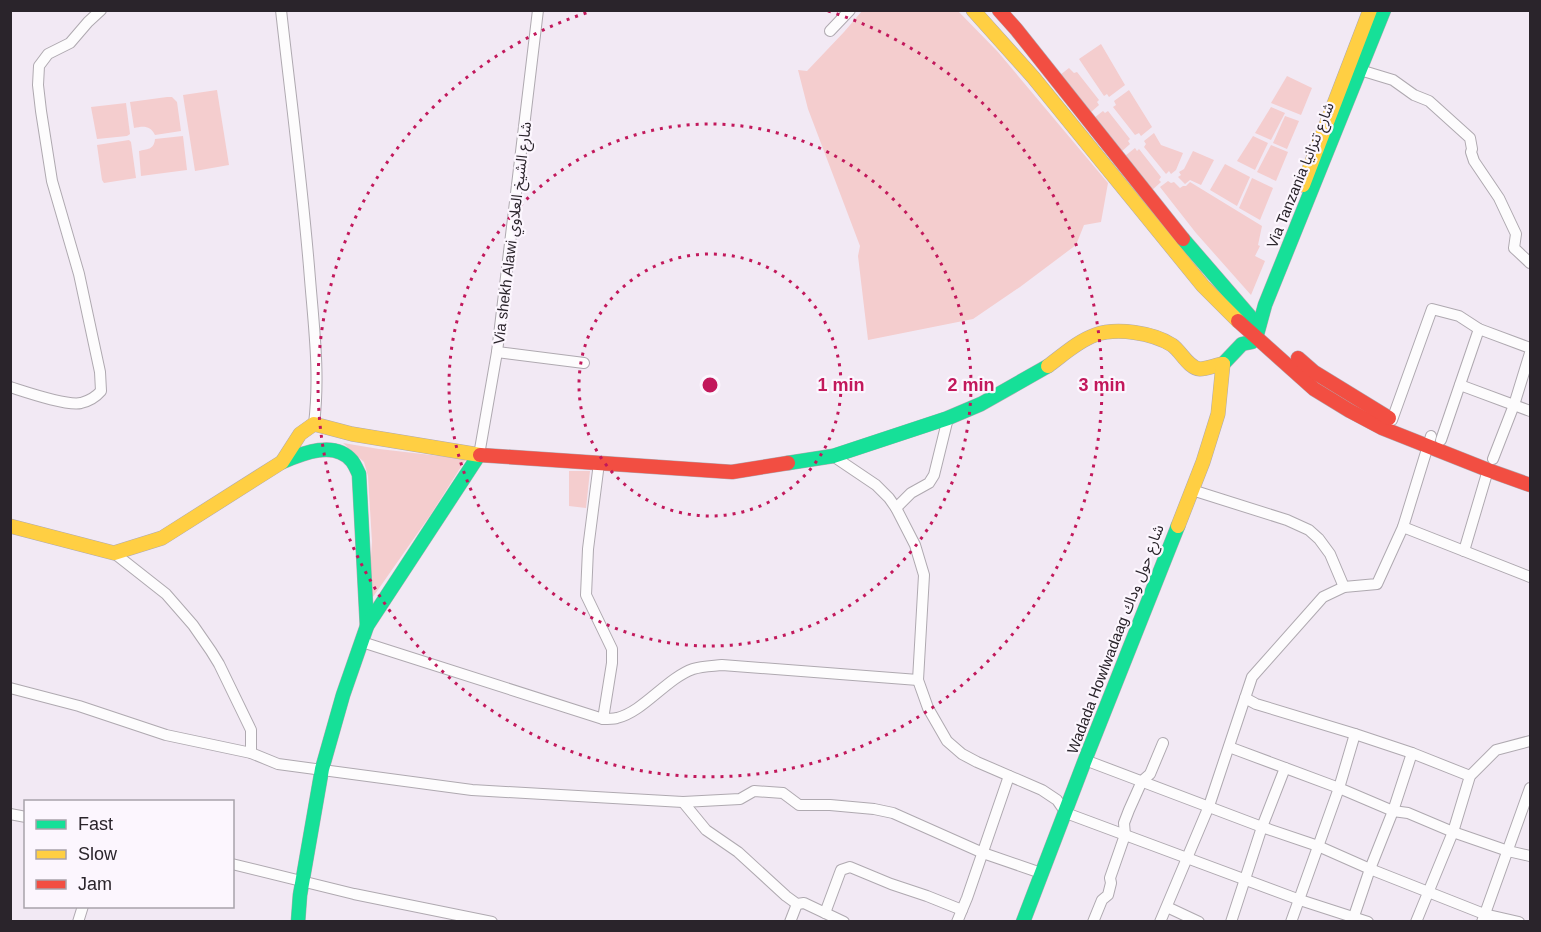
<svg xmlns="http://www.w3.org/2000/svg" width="1541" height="932" viewBox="0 0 1541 932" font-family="Helvetica,'Noto Sans Arabic',sans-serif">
  <rect width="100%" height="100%" fill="#f2e9f4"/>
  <!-- green -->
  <g fill="#f4cdce">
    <path d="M 862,11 L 958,11 L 998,52 L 1108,183 L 1101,222 L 1084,225 L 1076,245 L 1020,287 L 973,319 L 868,340 L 858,256 L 860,246 L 808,109 L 798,70 L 807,71 L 844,32 Z"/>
    <path d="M 1101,44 L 1125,85 L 1109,97 L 1107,94 L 1104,96 L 1079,59 Z"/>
    <path d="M 1069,68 L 1074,73 L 1077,72 L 1099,100 L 1097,102 L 1099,105 L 1090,113 L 1060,75 Z"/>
    <path d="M 1287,76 L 1312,88 L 1301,115 L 1271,103 Z"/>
    <path d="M 217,90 L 229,165 L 195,171 L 183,95 Z"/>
    <path d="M 1129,90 L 1152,127 L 1141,136 L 1139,133 L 1135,135 L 1113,107 L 1116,105 L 1114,101 Z"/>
    <path d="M 167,97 L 172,97 L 177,102 L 181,131 L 155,135 C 150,125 143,126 134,128 L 130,102 Z"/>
    <path d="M 126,103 L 130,134 L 127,136 L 97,139 L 91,107 Z"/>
    <path d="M 1271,107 L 1285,113 L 1271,140 L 1255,133 Z"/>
    <path d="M 1103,111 L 1105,113 L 1108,111 L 1130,139 L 1128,141 L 1130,144 L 1121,152 L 1094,118 Z"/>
    <path d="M 1285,116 L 1299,121 L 1287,149 L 1273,143 Z"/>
    <path d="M 1154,133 L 1161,145 L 1183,153 L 1176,170 L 1171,174 L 1169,171 L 1166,174 L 1144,147 L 1146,144 L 1144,141 Z"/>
    <path d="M 183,136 L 187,170 L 141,176 L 139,151 C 147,149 154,150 155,139 Z"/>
    <path d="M 1253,136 L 1268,143 L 1255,170 L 1237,161 Z"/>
    <path d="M 129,140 L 131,142 L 136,178 L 104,183 L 102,180 L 97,145 Z"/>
    <path d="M 1271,145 L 1288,152 L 1276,181 L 1257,172 Z"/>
    <path d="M 1135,148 L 1137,151 L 1139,149 L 1161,177 L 1159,180 L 1161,182 L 1151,191 L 1125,156 Z"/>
    <path d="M 1193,151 L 1214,160 L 1201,185 L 1190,180 L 1185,184 L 1178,177 L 1181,175 L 1179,172 L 1184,169 Z"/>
    <path d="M 1225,164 L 1250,177 L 1237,206 L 1210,190 Z"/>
    <path d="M 1252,178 L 1273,188 L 1260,220 L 1239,208 Z"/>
    <path d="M 1168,181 L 1171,183 L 1174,182 L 1180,188 L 1183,186 L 1186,186 L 1190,182 L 1262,226 L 1258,245 L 1260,246 L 1255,256 L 1265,261 L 1251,295 L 1196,233 L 1160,187 Z"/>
    <path d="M 343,443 L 379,449 L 466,459 L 431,514 L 368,604 L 372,542 L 368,476 L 364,462 Z"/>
    <path d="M 569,471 L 590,471 L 586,508 L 569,506 Z"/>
  </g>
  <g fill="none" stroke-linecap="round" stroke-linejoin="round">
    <!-- street casing -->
    <g stroke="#afa9b0" stroke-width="12">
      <g id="street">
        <path d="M 281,10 C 291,100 303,189 310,279 C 314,328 320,375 314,424"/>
        <path d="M 830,31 L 850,10"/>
        <path d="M 1360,70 L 1393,80 L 1414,95 L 1429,101 L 1470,138 L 1472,149 L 1471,152 L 1474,161 L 1499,198 L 1516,234 L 1514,248 L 1530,263"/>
        <path d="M 497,352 L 584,363"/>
        <path d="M 1460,385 L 1530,411"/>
        <path d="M 10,387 C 26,392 66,406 81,403 C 89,401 95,398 101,391 L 100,372 L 79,274 L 52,181 L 41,111 L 38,85 L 39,66 L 48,54 L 70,43 L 88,22 L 101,10"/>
        <path d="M 1392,420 L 1432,309 L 1459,316 L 1479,329 L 1530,348"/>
        <path d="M 1441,440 L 1479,329"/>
        <path d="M 479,455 L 497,352 L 538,10"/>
        <path d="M 833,456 L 876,485 L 889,498 L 896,508 L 915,545 L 924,575 L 918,680 L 928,708 L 947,741 L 962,754 L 977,762 L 1042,790 L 1057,800 L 1066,813 L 1300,900 L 1368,922"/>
        <path d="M 1493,459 L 1514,405 L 1530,353"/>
        <path d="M 599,463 L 588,549 L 586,595 L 612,649 L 612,663 L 603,719"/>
        <path d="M 1192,490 L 1287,520 L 1309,530 L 1319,539 L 1330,554 L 1344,587"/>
        <path d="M 896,508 L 911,493 L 929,483 L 934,475 L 948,418"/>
        <path d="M 1403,527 L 1530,577"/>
        <path d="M 1464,551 L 1488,470"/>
        <path d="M 114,553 L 166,594 L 193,625 L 211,651 L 219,664 L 251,730 L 251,753"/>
        <path d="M 362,642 L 603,719 C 607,719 612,719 617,718 C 643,712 667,678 693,669 C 702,666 713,666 722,665 L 918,680"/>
        <path d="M 10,688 L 79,706 L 166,735 L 251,753 L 278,764 L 472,790 L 683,802 L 740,799 L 754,791 L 783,793 L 799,805 L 830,805 L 874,809 L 893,813 L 983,853 L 1041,873"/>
        <path d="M 1245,698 L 1256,704 L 1355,734 L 1412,753 L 1470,776"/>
        <path d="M 1229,747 L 1339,788 L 1393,811 L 1408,813 L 1453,832 L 1508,851 L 1530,856"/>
        <path d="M 1085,760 L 1262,827 L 1318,846 L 1370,869 L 1484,914 L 1519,922"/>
        <path d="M 683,802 L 706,830 L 738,852 L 786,896 L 797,904 L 804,903 L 844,922"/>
        <path d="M 10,814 L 26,817"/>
        <path d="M 232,864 L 354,894 L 492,922"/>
        <path d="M 1167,907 L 1199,922"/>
        <path d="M 825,913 L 841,870 L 850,867 L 891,884 L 927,896 L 962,910"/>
        <path d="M 78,922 L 83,906"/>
        <path d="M 790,922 L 797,904"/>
        <path d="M 957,922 L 967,898 L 1009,776"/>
        <path d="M 1093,922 L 1102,900 L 1108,895 L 1111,883 L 1110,878 L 1125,835 L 1124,823 L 1129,810 L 1142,781 L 1150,774 L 1163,743"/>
        <path d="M 1160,922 L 1209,806 L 1252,677 L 1323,597 L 1344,587 L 1377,584 L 1403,527 L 1431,436"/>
        <path d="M 1231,922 L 1262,827 L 1285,768"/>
        <path d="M 1291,922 L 1339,788 L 1355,734"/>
        <path d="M 1352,922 L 1370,869 L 1393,811 L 1412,753"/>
        <path d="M 1416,922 L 1453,832 L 1470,776 L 1496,750 L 1530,741"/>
        <path d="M 1482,922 L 1530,788"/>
      </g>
    </g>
    <!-- fast casing -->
    <g stroke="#afa9b0" stroke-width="15">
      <g id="fast">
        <path d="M 1183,239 L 1253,320"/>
        <path d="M 1223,364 L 1242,344 L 1252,342 L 1256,338 L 1265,305 L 1384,10"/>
        <path d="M 282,462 C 303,453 335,440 352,461 C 355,465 357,470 359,474 L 367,626"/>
        <path d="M 788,463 L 833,456 L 948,418 L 981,404 L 1048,366"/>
        <path d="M 298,922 L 300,895 L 322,769 L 343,695 L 367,626 L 479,455"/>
        <path d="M 1023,922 L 1085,760 L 1178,526"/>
      </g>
    </g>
    <!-- slow casing -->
    <g stroke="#afa9b0" stroke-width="15">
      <g id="slow">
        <path d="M 973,10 L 1033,77 L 1203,286 L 1238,321"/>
        <path d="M 1303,185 L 1370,10"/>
        <path d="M 1048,366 C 1063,355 1078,341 1095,335 C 1117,327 1153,333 1172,345 C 1181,351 1188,368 1200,369 C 1207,369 1216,365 1223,364"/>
        <path d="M 10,526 L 114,553 L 162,538 L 282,462 L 300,434 L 314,424 L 352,434 L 480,455"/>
        <path d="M 1178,526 L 1203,462 L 1218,414 L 1223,364"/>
      </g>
    </g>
    <!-- jam casing -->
    <g stroke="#afa9b0" stroke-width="15">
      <g id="jam">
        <path d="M 999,10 L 1016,29 L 1183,239"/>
        <path d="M 1238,321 L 1314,389 L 1350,411 L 1382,428 L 1488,470 L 1530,485"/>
        <path d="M 1298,358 L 1314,372 L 1389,418"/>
        <path d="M 480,455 L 732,472 L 788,463"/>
      </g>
    </g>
    <!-- street -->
    <use href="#street" stroke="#fdfcfd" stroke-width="10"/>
    <!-- fast -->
    <use href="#fast" stroke="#16e098" stroke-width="14"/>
    <!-- slow -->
    <use href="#slow" stroke="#ffcf43" stroke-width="14"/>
    <!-- jam -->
    <use href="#jam" stroke="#f24e42" stroke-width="14"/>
  </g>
  <!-- distance rings -->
  <g fill="none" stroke="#c2185b" stroke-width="3" stroke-dasharray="3 6">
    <circle cx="710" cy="385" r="131"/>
    <circle cx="710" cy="385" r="261"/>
    <path d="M828 11A392 392 0 1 1 592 11"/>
  </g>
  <g text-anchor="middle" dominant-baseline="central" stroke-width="4.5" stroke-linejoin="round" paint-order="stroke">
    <!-- street labels -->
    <g font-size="15" fill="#2a242b" stroke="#fcf6fe">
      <text transform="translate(1300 175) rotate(-68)">Via Tanzania شارع تنزانيا</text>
      <text transform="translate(512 233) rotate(-83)">Via shekh Alawi شارع الشيخ العلاوي</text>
      <text transform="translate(1115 639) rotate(-69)">Wadada Howlwadaag شارع حول وداك</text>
    </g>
  </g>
  <circle cx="710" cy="385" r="9" fill="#c2185b" stroke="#fcf6fe" stroke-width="3"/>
  <g font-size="18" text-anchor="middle" font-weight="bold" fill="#c2185b" stroke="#fcf6fe" stroke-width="4.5" stroke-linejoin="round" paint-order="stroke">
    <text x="841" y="391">1 min</text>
    <text x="971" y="391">2 min</text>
    <text x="1102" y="391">3 min</text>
  </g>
  <!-- border -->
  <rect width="1541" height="932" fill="none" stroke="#2a242b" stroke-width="24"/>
  <!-- legend -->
  <rect x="24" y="800" width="210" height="108" fill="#fcf6fe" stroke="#a8a2aa" stroke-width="1.5"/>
  <rect x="36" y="820" width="30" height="9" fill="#16e098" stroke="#a8a2aa" stroke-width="1.5"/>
  <text x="78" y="830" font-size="18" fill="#2a242b">Fast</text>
  <rect x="36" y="850" width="30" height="9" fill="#ffcf43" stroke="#a8a2aa" stroke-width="1.5"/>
  <text x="78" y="860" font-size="18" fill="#2a242b">Slow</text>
  <rect x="36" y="880" width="30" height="9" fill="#f24e42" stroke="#a8a2aa" stroke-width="1.5"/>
  <text x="78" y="890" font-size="18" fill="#2a242b">Jam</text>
</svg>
